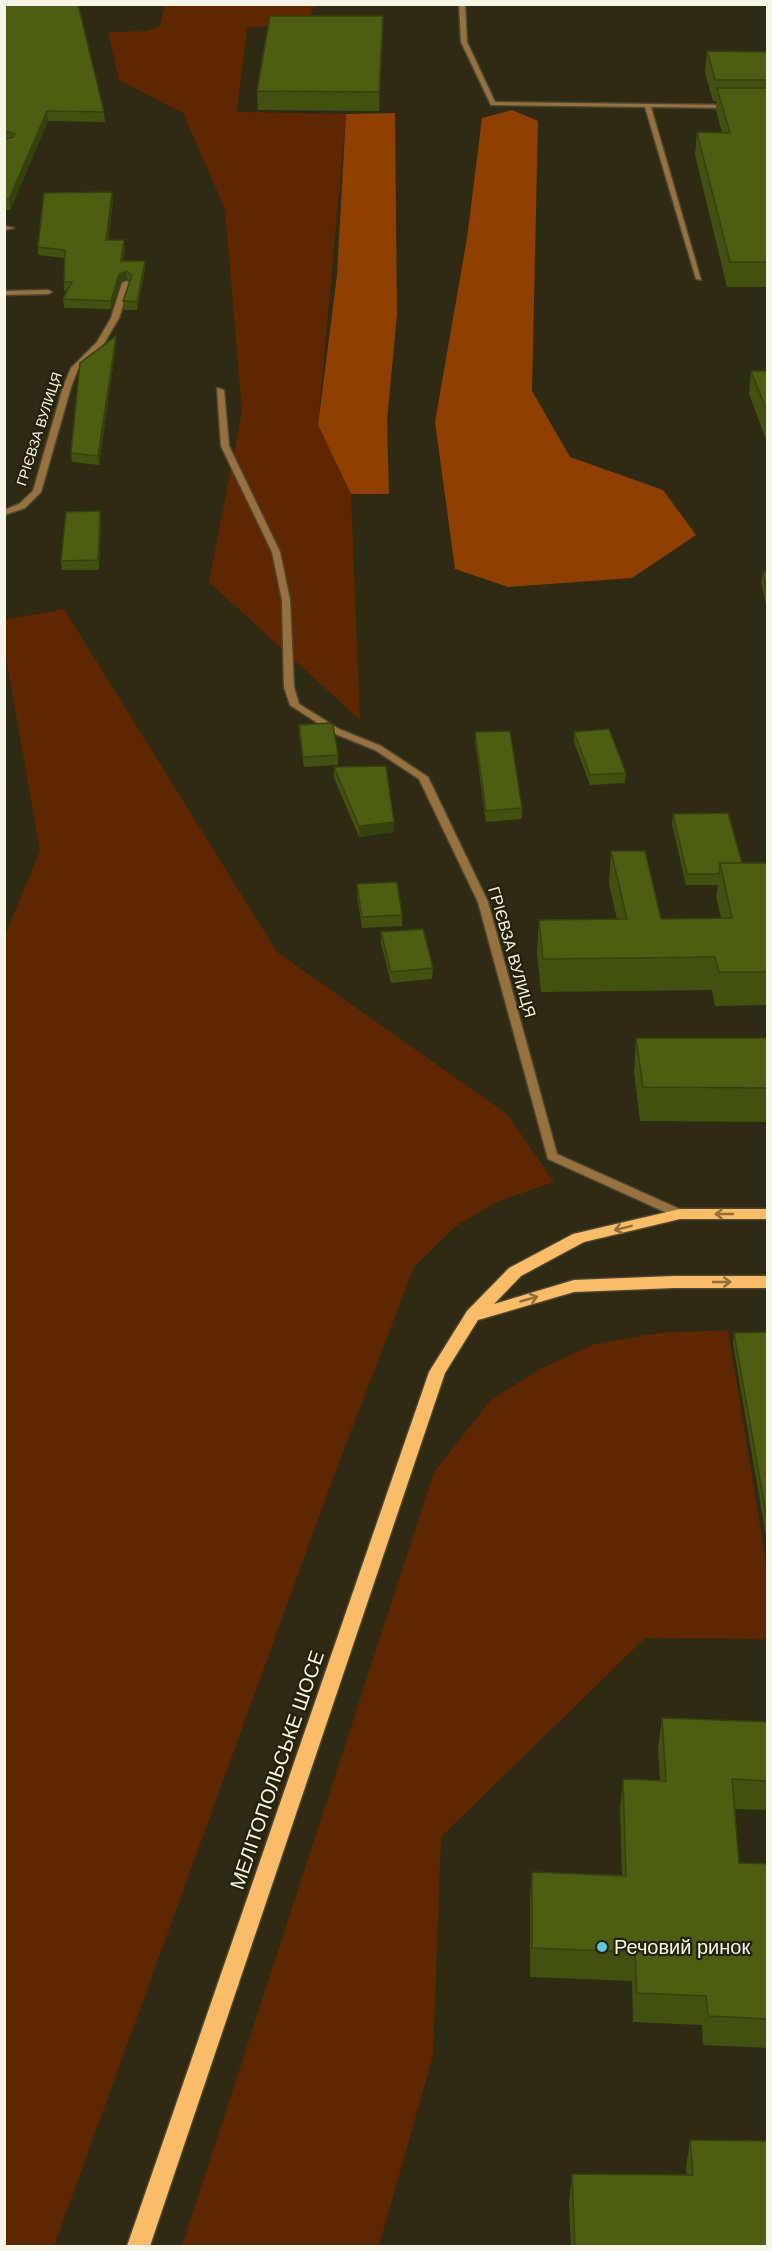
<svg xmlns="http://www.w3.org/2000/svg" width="772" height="2251" viewBox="0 0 772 2251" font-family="Arial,sans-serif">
  <rect width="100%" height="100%" fill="#2f2a13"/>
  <!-- green -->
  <g fill="#5f2700">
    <path d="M 165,5 L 315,5 L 307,22 L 247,28 L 237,112 L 346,114 L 318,425 L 351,494 L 360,720 L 209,582 L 242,411 L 225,209 L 183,113 L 119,80 L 108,32 L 146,31 L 160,26 Z"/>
    <path d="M 64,609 L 277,952 L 507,1114 L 554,1182 L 496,1202 L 455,1227 L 414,1267 L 333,1478 L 54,2246 L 5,2246 L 4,938 L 40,851 L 5,652 L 4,620 Z"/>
    <path d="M 728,1330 L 767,1568 L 767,1639 L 645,1638 L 441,1837 L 433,2056 L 379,2246 L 182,2246 L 434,1472 L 491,1400 L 540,1369 L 592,1345 L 657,1333 Z"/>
  </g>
  <!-- forest -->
  <g fill="#8f3f00">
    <path d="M 512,110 L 538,121 L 532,391 L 570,457 L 663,490 L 696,535 L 632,578 L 508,587 L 455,569 L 435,422 L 467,238 L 482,118 Z"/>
    <path d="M 395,113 L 397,314 L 387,420 L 389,494 L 351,494 L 318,425 L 337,275 L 346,114 Z"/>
  </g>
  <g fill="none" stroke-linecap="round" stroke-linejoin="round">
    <!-- service casing -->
    <g stroke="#4b4631" stroke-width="3">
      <g id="service">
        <path d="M 459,4 L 465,4 L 467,42 L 495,102 L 733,105 L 731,108 L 651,107 L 701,280 L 696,279 L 645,107 L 491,105 L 461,42 Z"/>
        <path d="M 4,226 L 14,228 L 4,230 Z"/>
        <path d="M 126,281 L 130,283 L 119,318 L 103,345 L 78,369 L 71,387 L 41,492 L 25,508 L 4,515 L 4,510 L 19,504 L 33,491 L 63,387 L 71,368 L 97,342 L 111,318 L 122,283 Z"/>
        <path d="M 4,291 L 48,290 L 52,292 L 48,294 L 4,295 Z"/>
        <path d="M 217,388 L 224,390 L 229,446 L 280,552 L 290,600 L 294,687 L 299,704 L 339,729 L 381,746 L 428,777 L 488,902 L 557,1154 L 684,1211 L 686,1214 L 684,1217 L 676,1217 L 548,1159 L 478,902 L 419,779 L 375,750 L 333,733 L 290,705 L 284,687 L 282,600 L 272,552 L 221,446 Z"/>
      </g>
    </g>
    <!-- primary casing -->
    <g stroke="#4b4631" stroke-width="3">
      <path id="primary" d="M 680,1209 L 768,1209 L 768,1219 L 680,1219 L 584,1242 L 521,1276 L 494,1304 L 574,1280 L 674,1276 L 768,1276 L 768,1288 L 674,1288 L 574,1292 L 478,1320 L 445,1373 L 150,2246 L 127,2246 L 429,1372 L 467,1311 L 509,1268 L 573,1234 Z"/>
    </g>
    <!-- service -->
    <use href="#service" fill="#97723e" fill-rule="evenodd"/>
    <!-- primary -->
    <use href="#primary" fill="#fabc66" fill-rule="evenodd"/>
  </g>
  <!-- wall -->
  <g fill="#425110">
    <path d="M 4,4 L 104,112 L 105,122 L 48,121 L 10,210 L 4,210 Z"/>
    <path d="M 383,16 L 383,35 L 379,111 L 258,110 L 257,91 Z"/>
    <path d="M 707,51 L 768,52 L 768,287 L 727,287 L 695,155 L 697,132 L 722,133 L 716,110 L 716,101 L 713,101 L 705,73 Z"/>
    <path d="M 113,200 L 108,240 L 125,248 L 123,261 L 145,270 L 137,310 L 124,310 L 123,301 L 130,281 L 127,279 L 120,282 L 111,309 L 64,308 L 63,299 L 67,290 L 64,291 L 64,282 L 65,258 L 38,255 L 38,247 Z"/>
    <path d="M 116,336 L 116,344 L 99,465 L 72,462 L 71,453 Z"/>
    <path d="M 751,371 L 768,371 L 768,445 L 749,394 Z"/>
    <path d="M 100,511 L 101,520 L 99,570 L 62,570 L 61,561 Z"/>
    <path d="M 763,572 L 768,572 L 768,613 L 761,583 Z"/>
    <path d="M 299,725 L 338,755 L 338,765 L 304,767 L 299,735 Z"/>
    <path d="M 475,732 L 522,808 L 522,819 L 486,822 L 475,742 Z"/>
    <path d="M 574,732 L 626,773 L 625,783 L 590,785 L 574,742 Z"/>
    <path d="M 334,767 L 394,822 L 394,832 L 359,837 L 334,778 Z"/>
    <path d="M 673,814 L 742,863 L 768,863 L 768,1005 L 715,1006 L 712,990 L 541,992 L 537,953 L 539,920 L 617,919 L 609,884 L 611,851 L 661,919 L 721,918 L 716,896 L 718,885 L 686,885 L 672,824 Z"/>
    <path d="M 357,884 L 402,915 L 402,926 L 362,928 L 357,895 Z"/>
    <path d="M 381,932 L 433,968 L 432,979 L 391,983 L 381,943 Z"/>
    <path d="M 636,1038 L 768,1038 L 768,1122 L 640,1121 L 634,1072 Z"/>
    <path d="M 768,1332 L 768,1548 L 733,1344 L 734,1333 Z"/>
    <path d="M 662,1718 L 768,1722 L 768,1810 L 734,1809 L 739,1863 L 768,1864 L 768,2048 L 703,2045 L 702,2025 L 633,2022 L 632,1981 L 530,1977 L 530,1901 L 532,1872 L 622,1875 L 620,1809 L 623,1779 L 660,1781 L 658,1748 Z"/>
    <path d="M 690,2140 L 768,2247 L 571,2247 L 569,2202 L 572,2174 L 687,2175 L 686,2168 Z"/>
  </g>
  <!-- shaded-wall -->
  <g fill="#36420d">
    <path d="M 383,16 L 383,35 L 379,111 L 379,92 Z"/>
    <path d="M 47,111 L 48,121 L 10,210 L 9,199 Z"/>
    <path d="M 112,192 L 113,200 L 107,248 L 106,240 Z"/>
    <path d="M 124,240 L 125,248 L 122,270 L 121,261 Z"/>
    <path d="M 145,261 L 145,270 L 137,310 L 137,302 Z"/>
    <path d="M 126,271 L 127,279 L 120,282 L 111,309 L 111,301 L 119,274 Z"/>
    <path d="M 116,336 L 116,344 L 99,465 L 98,456 Z"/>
    <path d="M 100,511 L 101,520 L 99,570 L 98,560 Z"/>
    <path d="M 394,822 L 394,832 L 359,837 L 359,826 Z"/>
  </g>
  <!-- building -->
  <g fill="#4d5e13" stroke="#36420d" stroke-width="1.5">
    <path d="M 4,4 L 78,4 L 104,112 L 47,111 L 9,199 L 4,199 L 4,139 L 13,137 L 15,134 L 4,131 Z"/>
    <path d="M 270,16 L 383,16 L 379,92 L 257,91 Z"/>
    <path d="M 707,51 L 768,52 L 768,80 L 715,80 Z"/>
    <path d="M 717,88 L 768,88 L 768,262 L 730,262 L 697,132 L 730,133 Z"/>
    <path d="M 112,192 L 106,240 L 124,240 L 121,261 L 145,261 L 137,302 L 123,301 L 132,275 L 126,271 L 119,274 L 111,301 L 63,299 L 72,282 L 64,282 L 65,250 L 38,247 L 44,193 Z"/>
    <path d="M 116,336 L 98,456 L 71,453 L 80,363 Z"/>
    <path d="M 751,371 L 768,371 L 768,414 Z"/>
    <path d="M 100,511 L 98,560 L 61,561 L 66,512 Z"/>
    <path d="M 763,572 L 768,572 L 768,596 Z"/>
    <path d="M 330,723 L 333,725 L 338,755 L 303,757 L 299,725 Z"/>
    <path d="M 609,729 L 626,773 L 590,775 L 574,732 Z"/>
    <path d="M 510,731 L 522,808 L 486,811 L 475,732 Z"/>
    <path d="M 386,766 L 394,822 L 359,826 L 334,767 Z"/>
    <path d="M 728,813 L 742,863 L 720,863 L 719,874 L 687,874 L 673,814 Z"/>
    <path d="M 611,851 L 645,851 L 661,919 L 732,918 L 720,863 L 768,863 L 768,972 L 719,972 L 715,957 L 543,959 L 539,920 L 627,919 Z"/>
    <path d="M 397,882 L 402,915 L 362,917 L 357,884 Z"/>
    <path d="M 423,929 L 433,968 L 391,972 L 381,932 Z"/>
    <path d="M 636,1038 L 768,1038 L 768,1088 L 643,1087 Z"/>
    <path d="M 768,1332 L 768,1525 L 734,1333 Z"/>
    <path d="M 662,1718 L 768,1722 L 768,1781 L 732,1779 L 739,1863 L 768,1864 L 768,2019 L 708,2016 L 706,1996 L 637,1993 L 635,1952 L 532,1948 L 532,1872 L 626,1876 L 623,1779 L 666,1781 Z"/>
    <path d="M 690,2140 L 768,2141 L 768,2247 L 575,2247 L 572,2174 L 693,2175 Z"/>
  </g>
  <!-- one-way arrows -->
  <defs><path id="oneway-shaft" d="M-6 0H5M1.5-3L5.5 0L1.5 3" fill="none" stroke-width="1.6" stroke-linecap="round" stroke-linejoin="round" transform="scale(1.5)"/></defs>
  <g stroke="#906e38">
    <use href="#oneway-shaft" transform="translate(724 1214) rotate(-180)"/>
    <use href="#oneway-shaft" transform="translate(623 1228) rotate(166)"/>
    <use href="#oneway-shaft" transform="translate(722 1282)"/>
    <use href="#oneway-shaft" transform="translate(529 1299) rotate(-16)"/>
  </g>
  <!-- markers -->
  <circle fill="#5bc8e6" stroke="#252109" stroke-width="2" cx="602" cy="1947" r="6"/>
  <g text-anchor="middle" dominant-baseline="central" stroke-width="4.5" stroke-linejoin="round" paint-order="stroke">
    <!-- far-street labels -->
    <g font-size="14" fill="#f7f5e6" stroke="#252109">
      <text transform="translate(39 429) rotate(-72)">ГРІЄВЗА ВУЛИЦЯ</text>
    </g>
    <!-- street labels -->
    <g font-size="16" fill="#f7f5e6" stroke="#252109">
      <text transform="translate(512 952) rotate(74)">ГРІЄВЗА ВУЛИЦЯ</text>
    </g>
    <!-- near-street labels -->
    <g font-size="20" fill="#f7f5e6" stroke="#252109">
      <text transform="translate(277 1770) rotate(-71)">МЕЛІТОПОЛЬСЬКЕ ШОСЕ</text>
    </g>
    <!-- near-poi labels -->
    <g font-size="20" fill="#f7f5e6" stroke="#252109" text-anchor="start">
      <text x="614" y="1947">Речовий ринок</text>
    </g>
  </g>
  <!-- border -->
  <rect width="772" height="2251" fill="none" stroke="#f7f5e6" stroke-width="12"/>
</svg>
